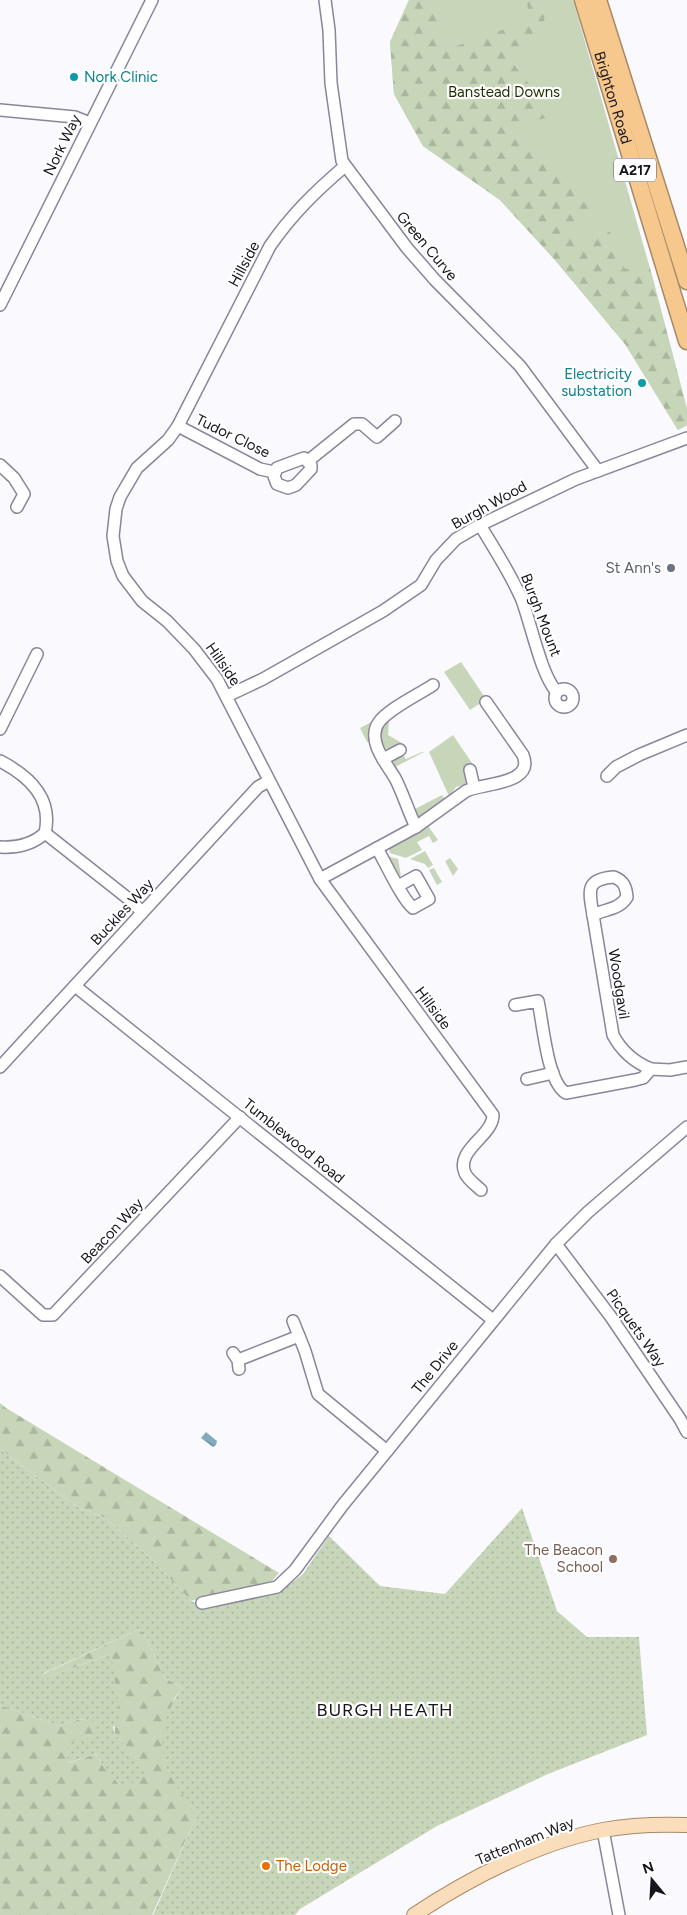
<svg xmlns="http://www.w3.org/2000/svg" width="687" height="1915" viewBox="0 0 687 1915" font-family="Figtree,sans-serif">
  <defs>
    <pattern id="forest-firs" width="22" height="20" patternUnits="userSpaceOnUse" patternTransform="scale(1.25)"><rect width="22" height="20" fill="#c7d6b9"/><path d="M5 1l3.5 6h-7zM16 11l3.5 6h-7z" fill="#aab79e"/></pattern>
    <pattern id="park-dots" width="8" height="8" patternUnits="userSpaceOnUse" patternTransform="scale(1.25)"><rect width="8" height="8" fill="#c7d6b9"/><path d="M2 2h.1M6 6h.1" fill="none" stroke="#aab79e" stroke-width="1.8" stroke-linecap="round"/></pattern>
    <pattern id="water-waves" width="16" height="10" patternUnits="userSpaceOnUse" patternTransform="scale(1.25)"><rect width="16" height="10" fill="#83abbe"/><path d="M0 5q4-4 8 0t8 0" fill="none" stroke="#6a8a9a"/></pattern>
  </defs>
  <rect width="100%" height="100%" fill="#faf9fe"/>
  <!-- grass -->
  <g fill="#c7d6b9">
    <path d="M 409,0 L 573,0 L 650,268 L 687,409 L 687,425 L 678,430 L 625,344 L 555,260 L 500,200 L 423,146 L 394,94 L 390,42 Z"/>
    <path d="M 461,662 L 486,699 L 470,710 L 444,672 Z"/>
    <path d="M 375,720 L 373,742 L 367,742 L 360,728 Z"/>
    <path d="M 385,720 L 389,722 L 388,735 L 402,743 L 385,749 C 376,740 381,730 385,720 Z"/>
    <path d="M 453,735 L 472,763 L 464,766 L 466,784 L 456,787 L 449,796 L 429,752 Z"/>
    <path d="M 422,752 L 424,752 L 395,767 L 393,764 L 394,760 L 404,756 L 406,759 Z"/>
    <path d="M 442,795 L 445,800 L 421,818 L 417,817 L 413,810 Z"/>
    <path d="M 428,826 L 438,840 L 433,843 L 429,836 L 417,842 L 422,850 L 406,858 L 390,853 L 389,849 Z"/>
    <path d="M 425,851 L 433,865 L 428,868 L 425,864 L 410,859 Z"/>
    <path d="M 387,856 L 398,859 L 401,876 L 394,872 Z"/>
    <path d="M 450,858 L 458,869 L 453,876 L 445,861 Z"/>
    <path d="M 434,868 L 442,882 L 437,885 L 429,870 Z"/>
  </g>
  <!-- forest -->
  <g fill="url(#forest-firs)">
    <path d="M 409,0 L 435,0 L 442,51 L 531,20 L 526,0 L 545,0 L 544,28 L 508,57 L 554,116 L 513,126 L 592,207 L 571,237 L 610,232 L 625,269 L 650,268 L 687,409 L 687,425 L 678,430 L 625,344 L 555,260 L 500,200 L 423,146 L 394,94 L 390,42 Z"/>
    <path d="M 0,1403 L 6,1408 L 279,1573 L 272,1581 L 191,1601 L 151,1558 L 105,1518 L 76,1506 L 0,1449 Z"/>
    <path d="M 137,1630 L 144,1632 L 164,1677 L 182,1688 L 174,1699 L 167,1769 L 197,1815 L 152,1915 L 0,1915 L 0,1705 L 59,1726 L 80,1719 L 98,1723 L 97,1737 L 68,1763 L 96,1754 L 105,1769 L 147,1773 L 115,1734 L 111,1654 L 46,1678 L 41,1675 Z"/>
  </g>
  <!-- park -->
  <path fill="url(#park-dots)" d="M 0,1449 L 76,1506 L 105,1518 L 151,1558 L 191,1601 L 201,1605 L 280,1592 L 303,1574 L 329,1536 L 380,1586 L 445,1594 L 522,1508 L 557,1611 L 587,1637 L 639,1637 L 647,1735 L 548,1774 L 437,1826 L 300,1909 L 295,1915 L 153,1915 L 197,1815 C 188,1801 174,1785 167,1769 C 157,1741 165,1711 182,1688 L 164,1677 L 144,1632 L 137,1630 L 42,1674 L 46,1678 L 111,1654 L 121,1723 L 113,1727 L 115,1734 L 148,1773 L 123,1789 L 105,1769 L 96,1754 L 67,1763 L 69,1741 L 97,1737 L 97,1723 L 80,1719 L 59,1726 L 0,1705 Z"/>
  <!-- water -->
  <path fill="url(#water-waves)" d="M 206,1432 L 217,1441 L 216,1445 L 213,1447 L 201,1438 Z"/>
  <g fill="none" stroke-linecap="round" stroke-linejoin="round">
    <!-- minor casing -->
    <g stroke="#89859b" stroke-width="14">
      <g id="minor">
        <path d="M 325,0 L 329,30 L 331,83 L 342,161 L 407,248 L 435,280 L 520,366 L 598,471"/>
        <path d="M 0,110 L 75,117 L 90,123"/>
        <path d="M 345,166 C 316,191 292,214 270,246 L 178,426 L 168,440 L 137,468 L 120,497 L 116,509 L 113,536 L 117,561 L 123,576 L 142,601 L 167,621 L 194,649 L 217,679 L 320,879 L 493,1115 C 493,1136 455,1150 465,1173 C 468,1180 476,1185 481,1190"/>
        <path d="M 0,305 L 152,0"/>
        <path d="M 178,426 L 260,469 L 274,472"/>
        <path d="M 304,458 L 311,465 L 311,469 L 296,485 L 288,488 L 277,484 L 274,476 L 277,468 Z"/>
        <path d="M 308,461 L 354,424 L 362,424 L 377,437 L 395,421"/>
        <path d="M 0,465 L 14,478 L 24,494 L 17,507"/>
        <path d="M 480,525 C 495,550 511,574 522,600 C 531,624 541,674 556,691"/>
        <circle cx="564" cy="698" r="9"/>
        <path d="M 227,696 L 263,679 L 383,611 L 421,585 L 436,560 L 456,539 L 480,525 L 576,479 L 687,438"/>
        <path d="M 0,729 L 37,654"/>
        <path d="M 383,759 L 400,750"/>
        <path d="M 0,761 C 29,776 53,798 45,833 C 32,845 17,848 0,847"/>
        <path d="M 470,770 L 474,787"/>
        <path d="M 607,776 L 616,767 L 639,755 L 687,735"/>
        <path d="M 416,827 C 408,811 403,793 395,778 C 386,763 366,740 379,722 C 390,708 418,695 433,685"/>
        <path d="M 45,833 L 130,900 L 142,912"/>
        <path d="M 377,848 C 385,862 402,899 413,908 L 429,899 L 416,876 L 398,886"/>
        <path d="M 614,877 C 624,881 626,887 627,897 C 619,910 605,909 593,915 C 589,891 585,879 614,877 Z"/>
        <path d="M 320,879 L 416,827 L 466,791 C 482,783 535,785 523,755 L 486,702"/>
        <path d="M 593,915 L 613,1035 C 622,1052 634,1062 651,1069"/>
        <path d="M 75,986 L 493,1320"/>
        <path d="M 515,1005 L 538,1001 C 543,1023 547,1082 566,1093 L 635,1080 L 643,1078 L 651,1069 L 670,1070 L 687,1067"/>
        <path d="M 0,1067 L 258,787 L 269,781"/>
        <path d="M 527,1079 L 553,1073"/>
        <path d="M 556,1244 L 611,1317 L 680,1419 L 687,1432"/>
        <path d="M 0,1276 L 43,1315 L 53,1315 L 240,1117"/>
        <path d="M 293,1321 L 305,1351 L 318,1394 L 387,1451"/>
        <path d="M 233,1353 L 238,1360 L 239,1369"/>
        <path d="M 238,1360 L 299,1336"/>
        <path d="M 202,1603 L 277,1587 L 295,1570 L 342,1506 L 556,1244 L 588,1212 L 687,1127"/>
        <path d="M 603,1830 L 619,1915"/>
      </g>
    </g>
    <!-- major casing -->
    <g stroke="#a88965" stroke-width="16">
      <path id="major" d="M 414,1915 C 468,1879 539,1842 603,1830 C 630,1825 659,1824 687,1825"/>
    </g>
    <!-- highway casing -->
    <g stroke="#a88965" stroke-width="19">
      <g id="highway">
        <path id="s1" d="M 583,0 L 687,341"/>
        <path d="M 598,0 L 687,281"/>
      </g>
    </g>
    <!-- minor -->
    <use href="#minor" stroke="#fff" stroke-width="11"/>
    <!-- major -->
    <use href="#major" stroke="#fadebb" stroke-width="14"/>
    <!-- highway -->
    <use href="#highway" stroke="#f7c88d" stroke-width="16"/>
  </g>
  <!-- markers -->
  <g fill="#0f9aa8" stroke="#fff" stroke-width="2">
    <circle cx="74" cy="77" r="5"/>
    <circle cx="642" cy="383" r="5"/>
  </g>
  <circle fill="#6b7280" stroke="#fff" stroke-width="2" cx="671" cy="568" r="5"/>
  <circle fill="#8d6e63" stroke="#fff" stroke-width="2" cx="613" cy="1559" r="5"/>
  <circle fill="#e8710a" stroke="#fff" stroke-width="2" cx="266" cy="1866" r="5"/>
  <g text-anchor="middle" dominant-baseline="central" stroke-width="4.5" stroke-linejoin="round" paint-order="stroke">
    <!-- shield labels -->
    <rect fill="#fff" stroke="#5c5a60" stroke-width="1" x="614" y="158.5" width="42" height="23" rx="4"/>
    <g font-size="14" font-weight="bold" fill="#16141c">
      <text x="635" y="170">A217</text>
    </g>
    <!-- culture labels -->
    <g font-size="15" fill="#0d838f" stroke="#fff" text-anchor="start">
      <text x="84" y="77">Nork Clinic</text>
      <text x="632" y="374" text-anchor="end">Electricity<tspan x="632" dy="17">substation</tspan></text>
    </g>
    <!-- park labels -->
    <g font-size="15" fill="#1b3100" stroke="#fff">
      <text x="504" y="92">Banstead Downs</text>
    </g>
    <!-- street labels -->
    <g font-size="15" fill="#16141c" stroke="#fff">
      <text stroke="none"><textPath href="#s1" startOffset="102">Brighton Road</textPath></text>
      <text transform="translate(62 145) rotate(-64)">Nork Way</text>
      <text transform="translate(427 246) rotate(50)">Green Curve</text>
      <text transform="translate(244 264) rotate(-62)">Hillside</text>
      <text transform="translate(233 436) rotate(26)">Tudor Close</text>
      <text transform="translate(489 505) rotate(-29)">Burgh Wood</text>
      <text transform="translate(541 615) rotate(69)">Burgh Mount</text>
      <text transform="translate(223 664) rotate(55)">Hillside</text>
      <text transform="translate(122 912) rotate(-47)">Buckles Way</text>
      <text transform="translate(619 984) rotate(81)">Woodgavil</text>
      <text transform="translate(433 1008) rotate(53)">Hillside</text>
      <text transform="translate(294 1141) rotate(39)">Tumblewood Road</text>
      <text transform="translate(112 1231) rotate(-47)">Beacon Way</text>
      <text transform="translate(636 1328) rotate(55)">Picquets Way</text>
      <text transform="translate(435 1367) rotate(-51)">The Drive</text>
      <text transform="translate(525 1841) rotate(-22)">Tattenham Way</text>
    </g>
    <!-- worship labels -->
    <g font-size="15" fill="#5b616d" stroke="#fff" text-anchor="end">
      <text x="661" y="568">St Ann's</text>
    </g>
    <!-- education labels -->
    <g font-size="15" fill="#785e54" stroke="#fff" text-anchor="end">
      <text x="603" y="1550">The Beacon<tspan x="603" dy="17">School</tspan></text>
    </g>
    <!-- food labels -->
    <g font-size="15" fill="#c56008" stroke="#fff" text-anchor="start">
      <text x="276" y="1866">The Lodge</text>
    </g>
    <!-- quarter labels -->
    <g font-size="18" letter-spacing="1" fill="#16141c" stroke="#fff">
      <text x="385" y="1710">BURGH HEATH</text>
    </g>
  </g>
  <!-- north arrow -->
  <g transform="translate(652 1880) rotate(342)" stroke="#ffffff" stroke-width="4" paint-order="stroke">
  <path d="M0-4L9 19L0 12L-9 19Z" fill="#16141c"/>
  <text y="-8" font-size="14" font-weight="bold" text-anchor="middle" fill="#16141c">N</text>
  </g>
</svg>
